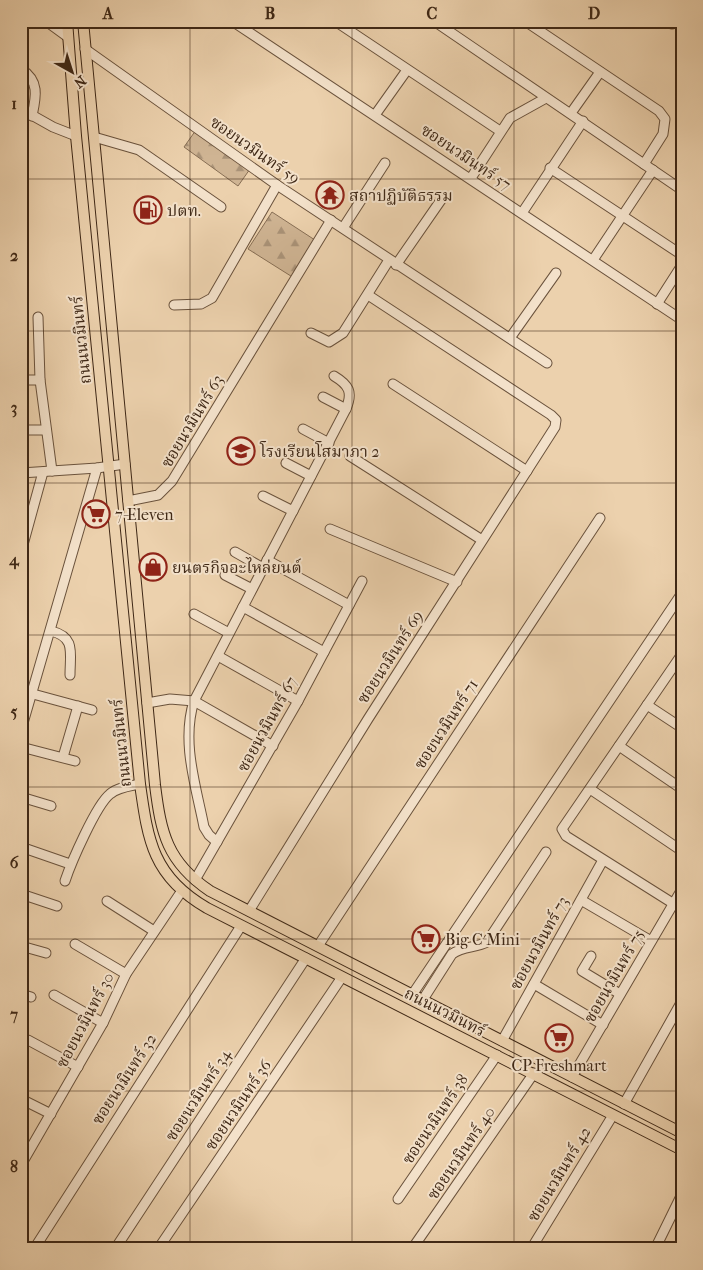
<svg xmlns="http://www.w3.org/2000/svg" width="703" height="1270" viewBox="0 0 703 1270" font-family="'IM FELL French Canon','Noto Serif Thai',serif">
  <defs>
    <pattern id="forest-firs" width="22" height="20" patternUnits="userSpaceOnUse" patternTransform="scale(1.25)"><rect width="22" height="20" fill="#cfb493"/><path d="M5 1l3.5 6h-7zM16 11l3.5 6h-7z" fill="#a99277"/></pattern>
  </defs>
  <rect width="100%" height="100%" fill="#ecd1ad"/>
  <filter id="stains"><feTurbulence type="fractalNoise" baseFrequency=".004" numOctaves="4"/><feColorMatrix values="0 0 0 0 .2 0 0 0 0 .09 0 0 0 0 .02 0 0 0 .5 -.17"/></filter>
  <radialGradient id="worn" r=".72"><stop offset=".6" stop-color="#630" stop-opacity="0"/><stop offset="1" stop-color="#630" stop-opacity=".3"/></radialGradient>
  <!-- forest -->
  <g fill="url(#forest-firs)" stroke="#876e54">
    <path d="M 196,130 L 250,169 L 238,186 L 184,147 Z"/>
    <path d="M 272,212 L 318,242 L 294,278 L 248,249 Z"/>
  </g>
  <g fill="none" stroke-linecap="round" stroke-linejoin="round">
    <!-- minor casing -->
    <g stroke="#6a523c" stroke-width="11">
      <g id="minor">
        <path d="M 46,21 L 68,37"/>
        <path d="M 232,21 L 682,320"/>
        <path d="M 335,21 L 500,131"/>
        <path d="M 434,21 L 682,190"/>
        <path d="M 525,21 L 659,111 L 665,119 L 663,134 L 644,164"/>
        <path d="M 669,21 L 672,24"/>
        <path d="M 85,49 L 277,185 L 547,363"/>
        <path d="M 21,69 C 40,81 36,97 32,116"/>
        <path d="M 21,109 L 53,127 L 76,136"/>
        <path d="M 571,113 L 600,72"/>
        <path d="M 375,115 L 407,70"/>
        <path d="M 94,137 L 139,150 L 221,207"/>
        <path d="M 550,168 L 682,255"/>
        <path d="M 471,178 L 510,118 L 546,98"/>
        <path d="M 522,213 L 583,121"/>
        <path d="M 343,228 L 385,163"/>
        <path d="M 593,260 L 653,170"/>
        <path d="M 396,265 L 441,200"/>
        <path d="M 657,304 L 682,265"/>
        <path d="M 174,305 L 201,304 L 212,298 L 277,185"/>
        <path d="M 38,317 L 40,380 L 52,471"/>
        <path d="M 311,333 L 329,342 L 343,333 L 389,260"/>
        <path d="M 510,338 L 556,273"/>
        <path d="M 21,380 L 40,380"/>
        <path d="M 393,384 L 527,471"/>
        <path d="M 323,397 L 346,409"/>
        <path d="M 303,429 L 329,443"/>
        <path d="M 21,430 L 46,430"/>
        <path d="M 350,456 L 482,540"/>
        <path d="M 286,463 L 311,476"/>
        <path d="M 21,473 L 97,468 L 125,464"/>
        <path d="M 263,496 L 293,511"/>
        <path d="M 128,501 L 158,495 L 172,481 L 331,220"/>
        <path d="M 330,529 L 457,582"/>
        <path d="M 21,552 L 43,472"/>
        <path d="M 235,552 L 263,568"/>
        <path d="M 267,560 L 349,605"/>
        <path d="M 225,575 L 252,589"/>
        <path d="M 243,607 L 324,652"/>
        <path d="M 194,614 L 229,633"/>
        <path d="M 51,631 C 76,637 70,653 70,675"/>
        <path d="M 218,656 L 298,701"/>
        <path d="M 33,694 L 92,710"/>
        <path d="M 147,703 L 170,699 L 194,701 L 273,746"/>
        <path d="M 647,705 L 682,728"/>
        <path d="M 21,730 L 97,468"/>
        <path d="M 619,746 L 682,789"/>
        <path d="M 21,747 L 75,761"/>
        <path d="M 63,757 L 78,706"/>
        <path d="M 590,789 L 682,851"/>
        <path d="M 21,797 L 51,806"/>
        <path d="M 217,842 L 209,835 L 204,827 C 196,786 181,742 194,701 L 346,409 C 353,392 349,385 334,376"/>
        <path d="M 21,847 L 70,864"/>
        <path d="M 195,880 L 298,701 L 362,581"/>
        <path d="M 65,881 C 71,863 96,805 110,794 C 118,787 131,786 140,784"/>
        <path d="M 21,894 L 57,906"/>
        <path d="M 581,900 L 651,941"/>
        <path d="M 107,901 L 154,931"/>
        <path d="M 674,904 L 566,836 L 562,829 L 682,654"/>
        <path d="M 249,911 L 368,719 L 555,427 L 556,420 L 551,415 L 368,295"/>
        <path d="M 75,944 L 126,974"/>
        <path d="M 21,946 L 46,953"/>
        <path d="M 318,946 L 600,518"/>
        <path d="M 591,956 L 582,971 L 620,994"/>
        <path d="M 534,984 L 603,1025"/>
        <path d="M 21,994 L 31,997"/>
        <path d="M 54,995 L 103,1023"/>
        <path d="M 412,995 L 682,593"/>
        <path d="M 422,1001 L 452,954 C 463,946 476,948 487,942 L 546,852"/>
        <path d="M 28,1040 L 78,1067"/>
        <path d="M 502,1041 L 603,860"/>
        <path d="M 572,1077 L 682,889"/>
        <path d="M 21,1099 L 51,1114"/>
        <path d="M 624,1104 L 682,1001"/>
        <path d="M 21,1165 L 103,1023 L 126,974 L 181,892"/>
        <path d="M 398,1199 L 497,1055"/>
        <path d="M 34,1249 L 241,926"/>
        <path d="M 115,1249 L 306,958"/>
        <path d="M 158,1249 L 342,977"/>
        <path d="M 412,1249 L 534,1073"/>
        <path d="M 531,1249 L 613,1115"/>
        <path d="M 655,1249 L 682,1194"/>
      </g>
    </g>
    <!-- major casing -->
    <g stroke="#3f2816" stroke-width="12">
      <g id="major">
        <path d="M 67,21 L 76,136 L 140,784 C 148,841 153,877 207,908 L 682,1150"/>
        <path d="M 83,21 L 155,785 C 161,833 167,862 210,891 L 682,1133"/>
      </g>
    </g>
    <!-- minor -->
    <use href="#minor" stroke="#f3e1ca" stroke-width="9"/>
    <!-- major -->
    <use href="#major" stroke="#ecd1ad" stroke-width="10"/>
  </g>
  <!-- grid -->
  <path fill="none" stroke="#3f2816" stroke-width="1" stroke-opacity="0.55" d="M 190,21 L 190,1249M 352,21 L 352,1249M 514,21 L 514,1249M 21,179 L 682,179M 21,331 L 682,331M 21,483 L 682,483M 21,635 L 682,635M 21,787 L 682,787M 21,939 L 682,939M 21,1091 L 682,1091"/>
  <!-- icons -->
  <defs>
    <g id="temple-ring" transform="scale(1.4375)"><circle r="9.5" fill="#f3e1ca" stroke="#8f2418" stroke-width="1.5"/><path d="M0-6L5-2H3V0L6.5 2.5H4V6H1.5V3h-3V6H-4V2.5H-6.5L-3 0V-2H-5Z" fill="#8f2418"/></g>
    <g id="fuel-ring" transform="scale(1.4375)"><circle r="9.5" fill="#f3e1ca" stroke="#8f2418" stroke-width="1.5"/><path d="M-5.5-6h7V0h2V4h1.3V-2.5L3-4.5l.8-.8L6-3V5H2.5V1h-1V6h-7ZM-4.2-4.7v3.2H.2V-4.7Z" fill="#8f2418"/></g>
    <g id="school-ring" transform="scale(1.4375)"><circle r="9.5" fill="#f3e1ca" stroke="#8f2418" stroke-width="1.5"/><path d="M0-5L7-2L0 1L-7-2ZM-4 1L0 2.5L4 1V4Q0 6-4 4Z" fill="#8f2418"/></g>
    <g id="supermarket-ring" transform="scale(1.4375)"><circle r="9.5" fill="#f3e1ca" stroke="#8f2418" stroke-width="1.5"/><path d="M-6-5.5h2.5l.6 2H6L4.5 2H-2.5L-4.4-4H-6ZM-1.5 3.2a1.3 1.3 0 1 0 .1 0ZM3 3.2a1.3 1.3 0 1 0 .1 0Z" fill="#8f2418"/></g>
    <g id="shop-ring" transform="scale(1.4375)"><circle r="9.5" fill="#f3e1ca" stroke="#8f2418" stroke-width="1.5"/><path d="M-5-2.5h2.3a2.7 3.5 0 0 1 5.4 0H5L5.5 6h-11ZM-1.5-2.5h3a1.5 2.3 0 0 0-3 0Z" fill="#8f2418"/></g>
  </defs>
  <g fill-rule="evenodd">
    <use href="#temple-ring" x="330" y="195"/>
    <use href="#fuel-ring" x="148" y="210"/>
    <use href="#school-ring" x="241" y="451"/>
    <use href="#supermarket-ring" x="96" y="514"/>
    <use href="#shop-ring" x="153" y="567"/>
    <use href="#supermarket-ring" x="426" y="939"/>
    <use href="#supermarket-ring" x="559" y="1038"/>
  </g>
  <g text-anchor="middle" dominant-baseline="central" stroke-width="4" stroke-linejoin="round" paint-order="stroke">
    <!-- street labels -->
    <g font-size="16" fill="#3f2816" stroke="#f3e1ca">
      <text transform="translate(255 150) rotate(35)">ซอยนวมินทร์ 59</text>
      <text transform="translate(466 157) rotate(34)">ซอยนวมินทร์ 57</text>
      <text transform="translate(81 340) rotate(-96)">ถนนนวมินทร์</text>
      <text transform="translate(192 421) rotate(-59)">ซอยนวมินทร์ 63</text>
      <text transform="translate(390 657) rotate(-57)">ซอยนวมินทร์ 69</text>
      <text transform="translate(267 724) rotate(-61)">ซอยนวมินทร์ 67</text>
      <text transform="translate(446 724) rotate(-57)">ซอยนวมินทร์ 71</text>
      <text transform="translate(121 743) rotate(-96)">ถนนนวมินทร์</text>
      <text transform="translate(539 943) rotate(-61)">ซอยนวมินทร์ 73</text>
      <text transform="translate(614 976) rotate(-60)">ซอยนวมินทร์ 75</text>
      <text transform="translate(445 1012) rotate(27)">ถนนนวมินทร์</text>
      <text transform="translate(85 1020) rotate(-62)">ซอยนวมินทร์ 30</text>
      <text transform="translate(124 1079) rotate(-57)">ซอยนวมินทร์ 32</text>
      <text transform="translate(198 1095) rotate(-57)">ซอยนวมินทร์ 34</text>
      <text transform="translate(238 1105) rotate(-56)">ซอยนวมินทร์ 36</text>
      <text transform="translate(435 1119) rotate(-56)">ซอยนวมินทร์ 38</text>
      <text transform="translate(461 1153) rotate(-56)">ซอยนวมินทร์ 40</text>
      <text transform="translate(559 1174) rotate(-59)">ซอยนวมินทร์ 42</text>
    </g>
    <!-- poi labels -->
    <g font-size="16" fill="#3f2816" stroke="#f3e1ca" text-anchor="start">
      <text x="349" y="195">สถาปฏิบัติธรรม</text>
      <text x="167" y="210">ปตท.</text>
      <text x="260" y="451">โรงเรียนโสมาภา 2</text>
      <text x="115" y="514">7-Eleven</text>
      <text x="172" y="567">ยนตรกิจอะไหล่ยนต์</text>
      <text x="445" y="939">Big C Mini</text>
      <text x="559" y="1065" text-anchor="middle">CP Freshmart</text>
    </g>
  </g>
  <!-- margin -->
  <rect width="703" height="1270" fill="none" stroke="#ecd1ad" stroke-width="55"/>
  <!-- north arrow -->
  <g transform="translate(72 72) rotate(141)" stroke="#f3e1ca" stroke-width="4" paint-order="stroke">
  <path d="M0-4L9 19L0 12L-9 19Z" fill="#3f2816"/>
  <text y="-8" font-size="14" font-weight="bold" text-anchor="middle" fill="#3f2816">N</text>
  </g>
  <rect x="28" y="28" width="648" height="1214" fill="none" stroke="#3f2816" stroke-width="2"/>
  <g font-size="16" text-anchor="middle" font-weight="bold" fill="#3f2816">
    <text x="108" y="19">A</text>
    <text x="270" y="19">B</text>
    <text x="432" y="19">C</text>
    <text x="594" y="19">D</text>
    <text x="14" y="109">1</text>
    <text x="14" y="261">2</text>
    <text x="14" y="413">3</text>
    <text x="14" y="565">4</text>
    <text x="14" y="717">5</text>
    <text x="14" y="868">6</text>
    <text x="14" y="1020">7</text>
    <text x="14" y="1172">8</text>
  </g>
  <rect width="100%" height="100%" filter="url(#stains)"/>
  <rect width="100%" height="100%" fill="url(#worn)"/>
</svg>
